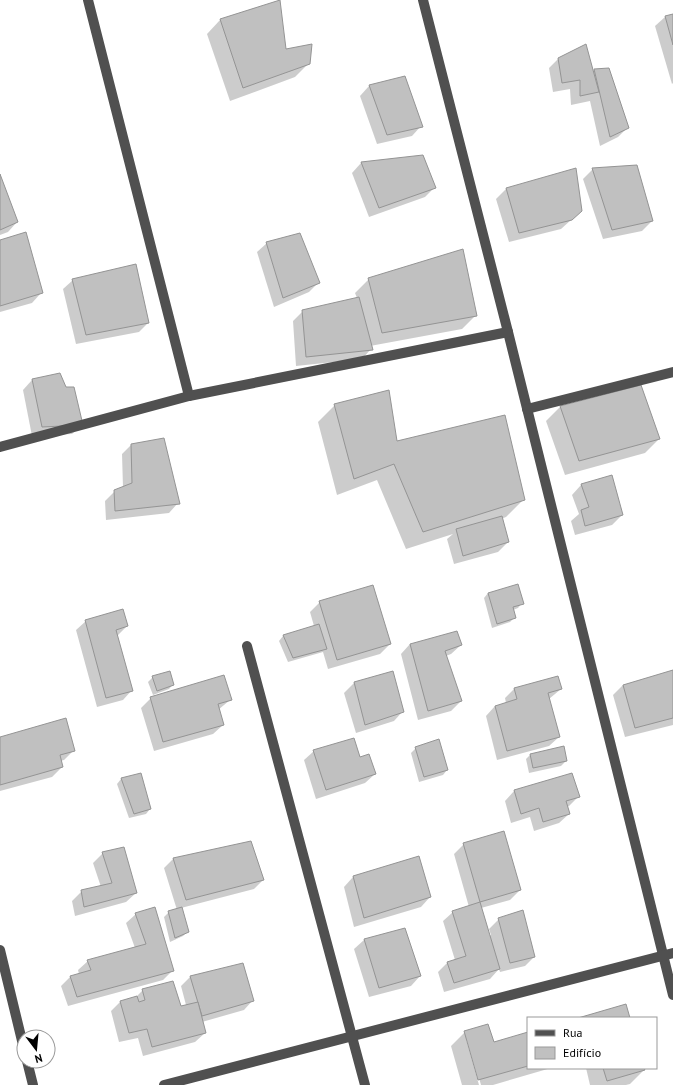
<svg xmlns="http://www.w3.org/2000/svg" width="673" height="1085" viewBox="0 0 673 1085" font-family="'PT Sans',sans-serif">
  <rect width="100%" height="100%" fill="#fff"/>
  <!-- shadow -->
  <g fill="#0003">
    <path d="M 673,15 L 673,83 L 672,84 L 655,26 L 665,17 Z"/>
    <path d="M 220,20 L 309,63 L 295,77 L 230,101 L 207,34 Z"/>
    <path d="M 559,58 L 593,71 L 595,70 L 627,128 L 618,137 L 600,146 L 590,101 L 571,105 L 570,89 L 553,92 L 549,68 Z"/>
    <path d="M 405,78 L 421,126 L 412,136 L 377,144 L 360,96 L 369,86 Z"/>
    <path d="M 423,156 L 435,187 L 425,197 L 369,217 L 352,173 L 361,163 Z"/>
    <path d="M 575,169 L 571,220 L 561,229 L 509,242 L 496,199 L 506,189 Z"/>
    <path d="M 593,169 L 652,221 L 642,231 L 603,239 L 583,179 Z"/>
    <path d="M 0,177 L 17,222 L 8,232 L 0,235 Z"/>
    <path d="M 0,241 L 41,293 L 32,303 L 0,312 Z"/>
    <path d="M 267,243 L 318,283 L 309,292 L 274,307 L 257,252 Z"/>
    <path d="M 369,279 L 476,315 L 462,329 L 370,346 L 371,349 L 362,359 L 296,366 L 293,321 L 303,311 L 357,298 L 355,293 Z"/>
    <path d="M 73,280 L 148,323 L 139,332 L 76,344 L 63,289 Z"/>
    <path d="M 32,380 L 82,425 L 72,434 L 32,436 L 23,390 Z"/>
    <path d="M 641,386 L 659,439 L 645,453 L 565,475 L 546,421 L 560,407 Z"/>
    <path d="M 335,405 L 396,443 L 523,500 L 506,517 L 501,519 L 508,542 L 498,552 L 454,564 L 447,539 L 453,534 L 406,549 L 377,480 L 337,495 L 318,422 Z"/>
    <path d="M 131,445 L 178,503 L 169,513 L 106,520 L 105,501 L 115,491 L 123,488 L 122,454 Z"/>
    <path d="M 612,477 L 622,515 L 612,525 L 575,535 L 571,521 L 579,514 L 572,495 L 581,485 Z"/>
    <path d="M 488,593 L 522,603 L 518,608 L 513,610 L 515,617 L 510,622 L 492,628 L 484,598 Z"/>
    <path d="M 320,602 L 390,644 L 380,654 L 328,669 L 323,652 L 288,662 L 279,641 L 283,636 L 314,626 L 310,612 Z"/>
    <path d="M 86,621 L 127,626 L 117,636 L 132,690 L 123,700 L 97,707 L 76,630 Z"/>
    <path d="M 410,644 L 461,645 L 451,654 L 446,656 L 461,701 L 451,711 L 418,720 L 401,654 Z"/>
    <path d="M 392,672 L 403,711 L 394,721 L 356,733 L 344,693 L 354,683 Z"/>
    <path d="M 673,672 L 673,725 L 625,737 L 613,695 L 623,685 Z"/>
    <path d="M 153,677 L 173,684 L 169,689 L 153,695 L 148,682 Z"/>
    <path d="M 514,689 L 561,689 L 549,699 L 559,737 L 549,746 L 497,760 L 486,716 L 495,706 L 506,703 L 505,698 Z"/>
    <path d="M 151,698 L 230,700 L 218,710 L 223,725 L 213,734 L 154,751 L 141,708 Z"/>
    <path d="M 0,738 L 74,750 L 64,760 L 60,761 L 62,767 L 52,777 L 0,791 Z"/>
    <path d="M 416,748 L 447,770 L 443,775 L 419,782 L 411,753 Z"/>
    <path d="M 314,751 L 375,774 L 365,783 L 316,799 L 304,760 Z"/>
    <path d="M 530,755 L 566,761 L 561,766 L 529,773 L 526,759 Z"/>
    <path d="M 140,774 L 150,809 L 146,814 L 129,818 L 117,784 L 121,779 Z"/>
    <path d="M 514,791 L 579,796 L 569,806 L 567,807 L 569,814 L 559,823 L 534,831 L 530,817 L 511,823 L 505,801 Z"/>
    <path d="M 464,844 L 520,890 L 510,900 L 481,908 L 489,936 L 491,935 L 489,929 L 499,919 L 534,957 L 525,966 L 500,972 L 499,969 L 490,979 L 444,992 L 438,972 L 448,962 L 455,960 L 443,921 L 453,912 L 469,907 L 454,854 Z"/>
    <path d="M 103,853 L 136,893 L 126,902 L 75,916 L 72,901 L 82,891 L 101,887 L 93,863 Z"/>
    <path d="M 419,857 L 430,897 L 421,907 L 354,927 L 344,887 L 353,877 Z"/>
    <path d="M 174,858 L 263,880 L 254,889 L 181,908 L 188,931 L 183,936 L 170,942 L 164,917 L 169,912 L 177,910 L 164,868 Z"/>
    <path d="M 136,914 L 173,970 L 163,980 L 68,1006 L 61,986 L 70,977 L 79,974 L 78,970 L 88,961 L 135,948 L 126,923 Z"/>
    <path d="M 405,930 L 420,976 L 411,986 L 369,997 L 354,949 L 364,940 Z"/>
    <path d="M 190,977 L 253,1000 L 244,1010 L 202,1022 L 205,1033 L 195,1042 L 143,1056 L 138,1038 L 119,1042 L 111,1011 L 120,1002 L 135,998 L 143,990 L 180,1007 L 186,1005 L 181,986 Z"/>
    <path d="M 465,1032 L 493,1044 L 528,1033 L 528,1068 L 551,1068 L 493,1085 L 479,1085 L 481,1085 L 468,1039 L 466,1039 L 479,1085 L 462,1085 L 451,1046 Z"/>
    <path d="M 586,1068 L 643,1068 L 644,1070 L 630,1084 L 626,1085 L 590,1085 Z"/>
  </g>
  <!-- building -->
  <g fill="#c0c0c0" stroke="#949494">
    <path d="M 280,0 L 286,49 L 312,44 L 310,64 L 243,88 L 220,19 Z"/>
    <path d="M 673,14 L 673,45 L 665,16 Z"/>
    <path d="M 586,44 L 599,92 L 580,96 L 580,80 L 562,83 L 558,58 Z"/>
    <path d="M 609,68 L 629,128 L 610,137 L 594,69 Z"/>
    <path d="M 405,76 L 423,127 L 387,135 L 369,85 Z"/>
    <path d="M 423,155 L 436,188 L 379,208 L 361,162 Z"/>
    <path d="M 637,165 L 653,221 L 612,230 L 592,168 Z"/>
    <path d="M 576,168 L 582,211 L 572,220 L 519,233 L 506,188 Z"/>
    <path d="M 0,174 L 18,222 L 0,230 Z"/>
    <path d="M 26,232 L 43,293 L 0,306 L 0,240 Z"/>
    <path d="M 300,233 L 320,283 L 283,298 L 266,242 Z"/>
    <path d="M 463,249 L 477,316 L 382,333 L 368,278 Z"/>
    <path d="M 136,264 L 149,323 L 86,335 L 72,279 Z"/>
    <path d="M 359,297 L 373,350 L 306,357 L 302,310 Z"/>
    <path d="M 60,373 L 66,387 L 74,387 L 83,425 L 42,427 L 32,379 Z"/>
    <path d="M 641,385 L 660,439 L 579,461 L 560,406 Z"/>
    <path d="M 389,390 L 397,441 L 505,415 L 525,500 L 423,532 L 394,464 L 354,479 L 334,404 Z"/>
    <path d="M 164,438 L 180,504 L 115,511 L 114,490 L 132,483 L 131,444 Z"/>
    <path d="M 612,475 L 623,515 L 585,526 L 581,510 L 589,507 L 581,484 Z"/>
    <path d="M 502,516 L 509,542 L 463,556 L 456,529 Z"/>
    <path d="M 518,584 L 524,604 L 513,607 L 516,618 L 497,624 L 488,593 Z"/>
    <path d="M 373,585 L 391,644 L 337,660 L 319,601 Z"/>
    <path d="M 123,609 L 128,626 L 116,630 L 133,691 L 106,698 L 85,620 Z"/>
    <path d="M 319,624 L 327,649 L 293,658 L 283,635 Z"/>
    <path d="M 457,631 L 462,645 L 445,651 L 462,701 L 428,711 L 410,644 Z"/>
    <path d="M 673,670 L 673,718 L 635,728 L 623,685 Z"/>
    <path d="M 170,671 L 174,685 L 157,691 L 152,676 Z"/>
    <path d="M 393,671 L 404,712 L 365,725 L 354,682 Z"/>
    <path d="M 224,675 L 232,700 L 218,704 L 224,725 L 163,742 L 150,697 Z"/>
    <path d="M 558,676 L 562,689 L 548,693 L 560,737 L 507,751 L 495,706 L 517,699 L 514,688 Z"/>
    <path d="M 66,718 L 75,751 L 60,755 L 63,767 L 0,785 L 0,737 Z"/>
    <path d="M 354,738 L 360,757 L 369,754 L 376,774 L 326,790 L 313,750 Z"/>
    <path d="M 439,739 L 448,770 L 424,777 L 415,747 Z"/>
    <path d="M 564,746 L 567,761 L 533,768 L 530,754 Z"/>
    <path d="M 141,773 L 151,809 L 134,814 L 121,778 Z"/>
    <path d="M 572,773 L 580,797 L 566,801 L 570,814 L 543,822 L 539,808 L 521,814 L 514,790 Z"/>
    <path d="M 504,831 L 521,890 L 480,902 L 463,843 Z"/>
    <path d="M 251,841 L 264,880 L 186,900 L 173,858 Z"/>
    <path d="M 124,847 L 137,893 L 84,907 L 81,890 L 112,883 L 102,852 Z"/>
    <path d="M 419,856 L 431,897 L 364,918 L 353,876 Z"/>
    <path d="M 480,902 L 500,969 L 454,983 L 447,962 L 466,956 L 452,911 Z"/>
    <path d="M 155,907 L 174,971 L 77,997 L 70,976 L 91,970 L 87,960 L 146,944 L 135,913 Z"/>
    <path d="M 182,907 L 189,932 L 175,938 L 168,911 Z"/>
    <path d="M 523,910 L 535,957 L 510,963 L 498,918 Z"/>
    <path d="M 405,928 L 421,976 L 379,988 L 364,939 Z"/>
    <path d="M 243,963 L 254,1001 L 202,1016 L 190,976 Z"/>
    <path d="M 173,981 L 181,1006 L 198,1002 L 206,1033 L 152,1047 L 147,1029 L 129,1033 L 120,1001 L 137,996 L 139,1002 L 145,1000 L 142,989 Z"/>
    <path d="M 626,1004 L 630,1018 L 578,1018 Z"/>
    <path d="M 488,1024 L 494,1042 L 528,1032 L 528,1066 L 478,1080 L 464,1031 Z"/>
    <path d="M 603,1068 L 644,1068 L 645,1070 L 607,1081 Z"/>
  </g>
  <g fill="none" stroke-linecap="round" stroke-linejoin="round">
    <!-- minor -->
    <g stroke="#505050" stroke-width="10">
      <path d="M 88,0 L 189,396"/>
      <path d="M 423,0 L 508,332 L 673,995"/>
      <path d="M 527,409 L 673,372"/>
      <path d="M 0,447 L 189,396 L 508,332"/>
      <path d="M 247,646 L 365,1085"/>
      <path d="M 0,950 L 24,1049"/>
      <path d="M 27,1061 L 33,1085"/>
      <path d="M 164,1085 L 673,953"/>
    </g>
  </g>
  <!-- legend -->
  <rect x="527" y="1017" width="130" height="52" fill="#ffffff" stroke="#999999"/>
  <rect x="535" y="1030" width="20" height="6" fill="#505050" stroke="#999999"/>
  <text x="563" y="1037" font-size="12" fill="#000000">Rua</text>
  <rect x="535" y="1047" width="20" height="12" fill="#c0c0c0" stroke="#999999"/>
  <text x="563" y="1057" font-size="12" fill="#000000">Edifício</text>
  <!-- north arrow -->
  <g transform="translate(36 1049) rotate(164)"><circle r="19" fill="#ffffff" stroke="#999999"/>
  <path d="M0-3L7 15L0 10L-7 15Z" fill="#000000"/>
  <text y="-6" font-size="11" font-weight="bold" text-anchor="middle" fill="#000000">N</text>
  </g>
</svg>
